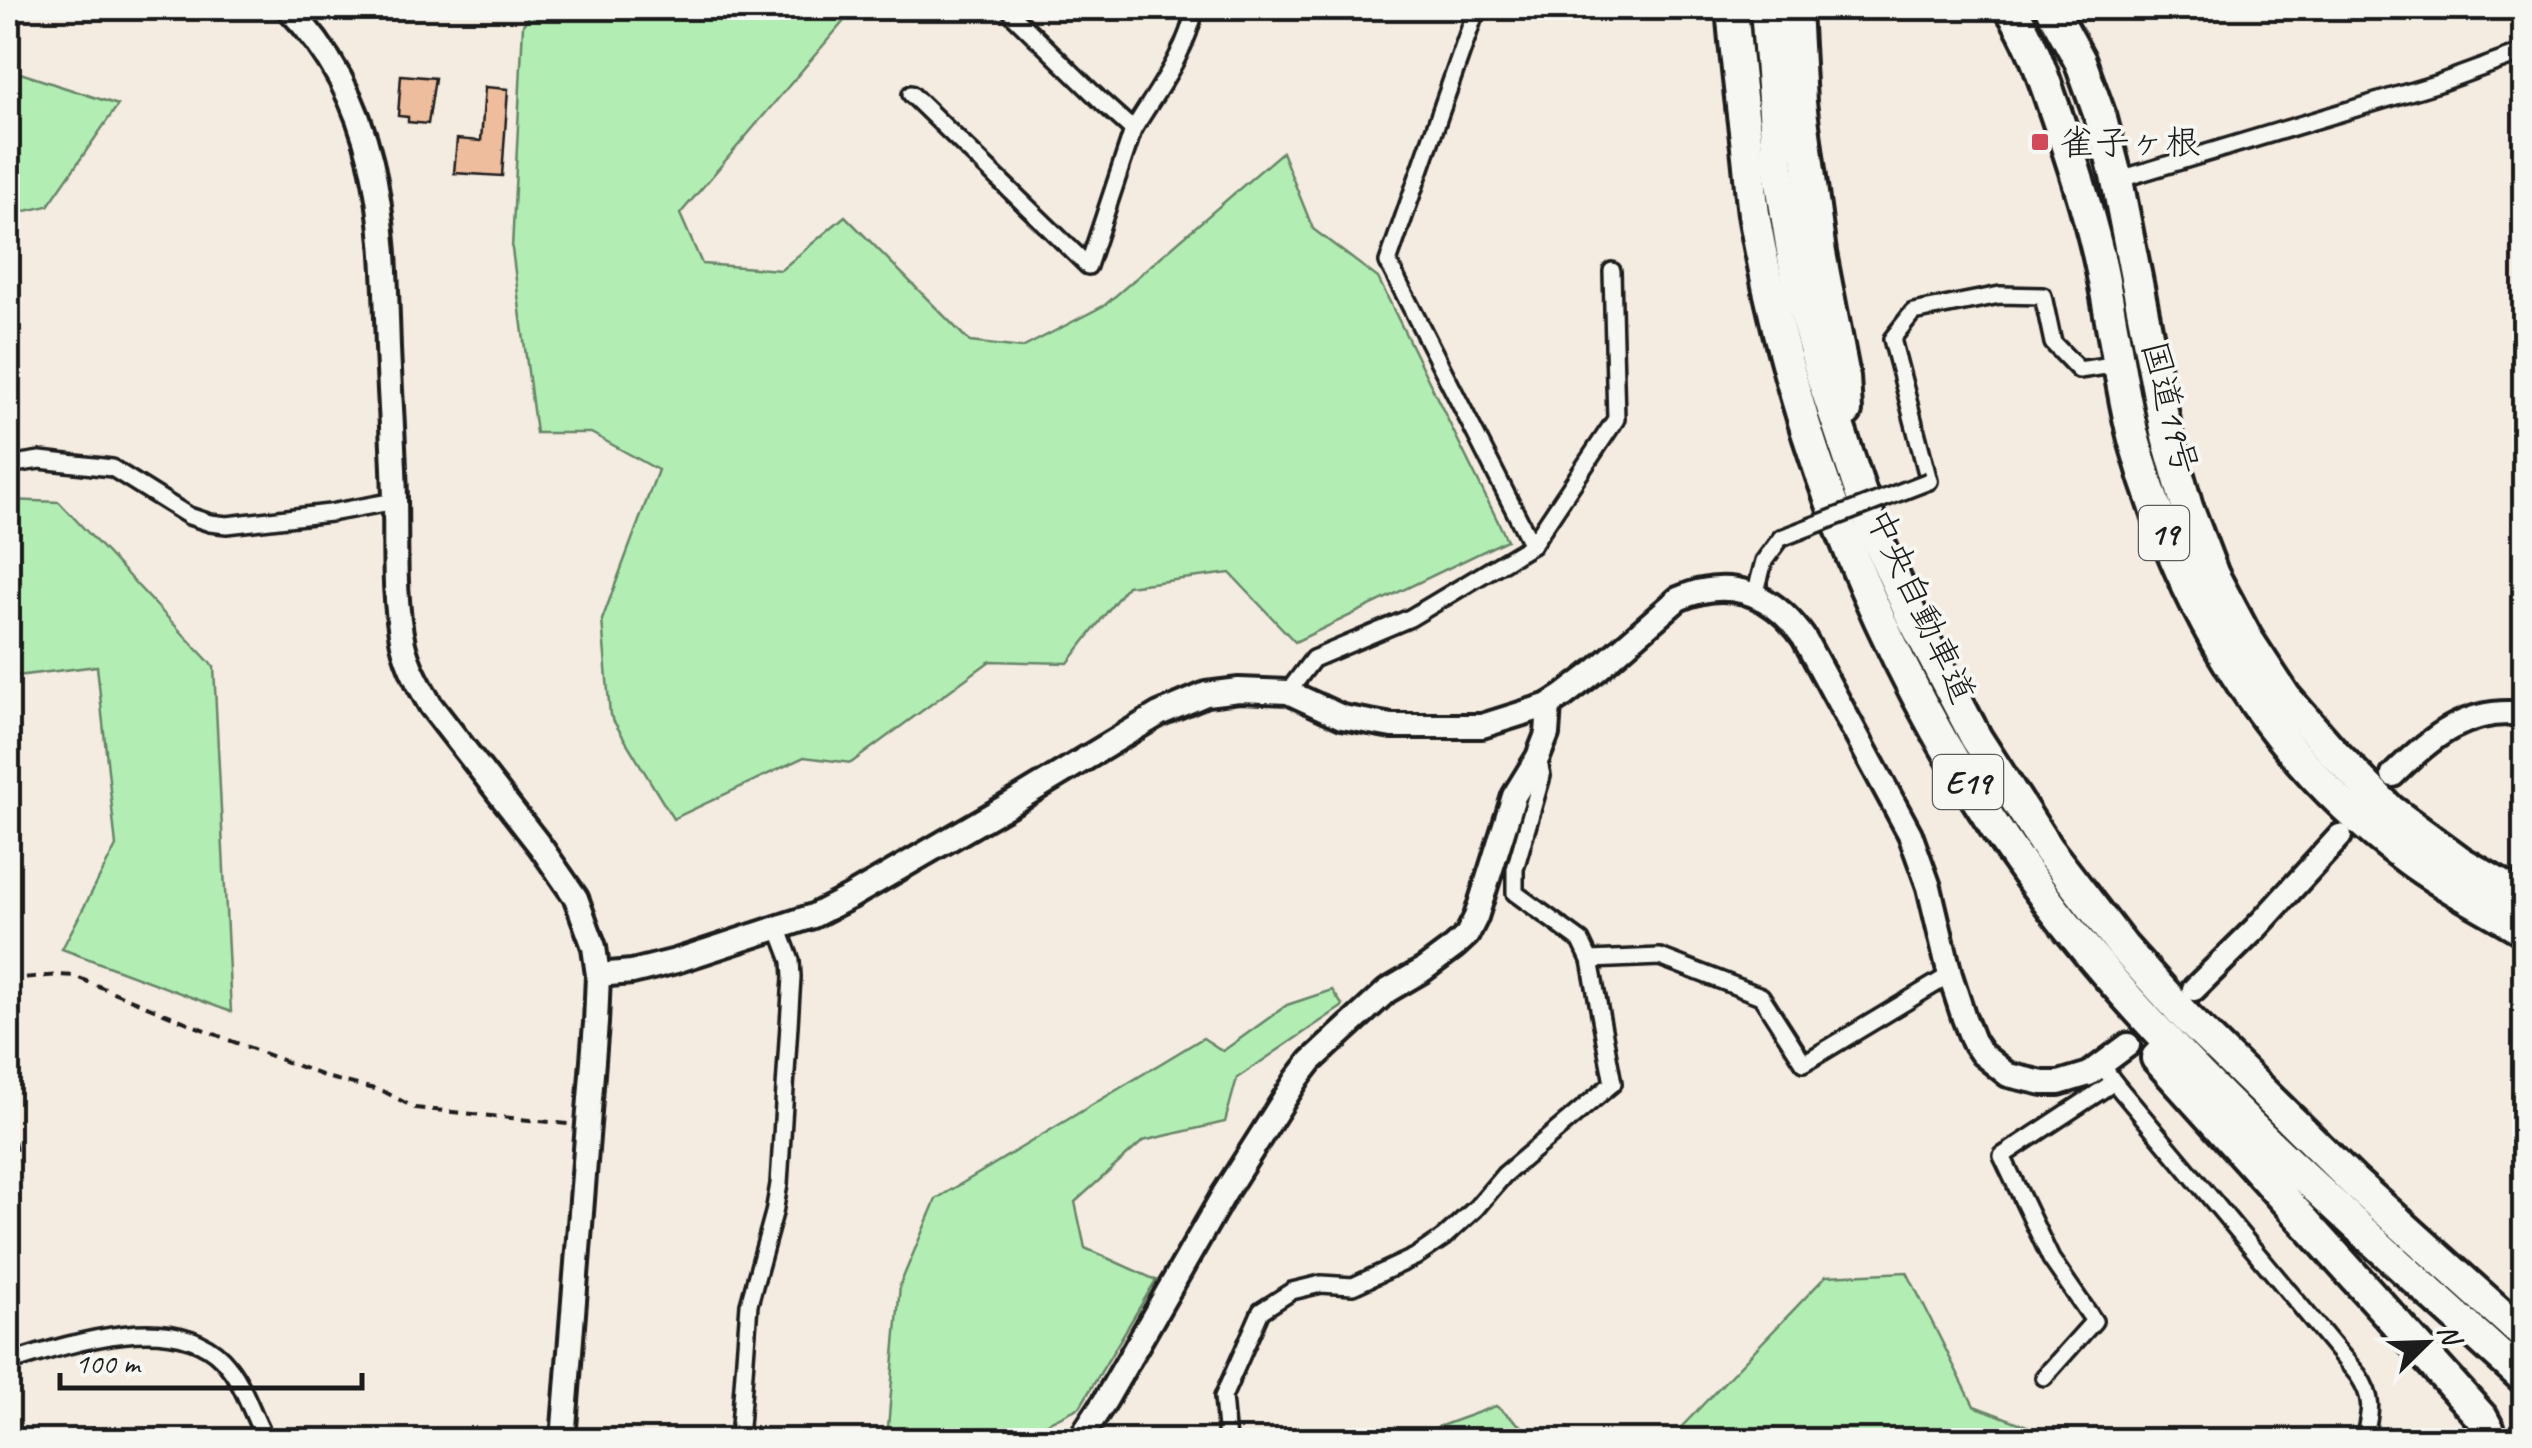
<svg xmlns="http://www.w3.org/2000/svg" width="2532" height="1448" viewBox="0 0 2532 1448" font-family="Caveat,'Klee One',sans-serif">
  <rect width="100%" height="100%" fill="#f4ebe1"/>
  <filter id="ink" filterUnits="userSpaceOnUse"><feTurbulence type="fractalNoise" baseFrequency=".01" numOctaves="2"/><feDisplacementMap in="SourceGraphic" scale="20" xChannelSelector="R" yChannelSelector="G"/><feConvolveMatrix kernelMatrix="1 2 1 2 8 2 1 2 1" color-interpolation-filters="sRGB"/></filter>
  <g filter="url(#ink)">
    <!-- green -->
    <g fill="#b2eeb4" stroke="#678568" stroke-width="2.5">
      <path d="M 534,8 L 855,8 L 680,214 L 702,264 L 781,270 L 845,216 L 970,342 L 1022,348 L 1105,305 L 1282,152 L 1313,229 L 1378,278 L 1507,540 L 1295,642 L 1230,573 L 1127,586 L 1068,663 L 990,661 L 851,763 L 804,757 L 673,819 L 610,715 L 602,620 L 658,470 L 591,433 L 536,433 L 512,249 L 523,25 Z"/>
      <path d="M 8,69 L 118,105 L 48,206 L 8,215 Z"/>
      <path d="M 8,500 L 59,502 L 214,667 L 231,1012 L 62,949 L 116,846 L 97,666 L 8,677 Z"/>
      <path d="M 1332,990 L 1343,1006 L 1237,1078 L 1225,1122 L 1143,1141 L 1075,1202 L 1085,1248 L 1156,1280 L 1080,1407 L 1016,1438 L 1017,1440 L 887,1440 L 900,1285 L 936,1199 L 1203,1038 L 1223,1051 L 1287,1005 Z"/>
      <path d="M 1907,1272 L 1974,1406 L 2064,1440 L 1669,1440 L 1826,1276 Z"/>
      <path d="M 1496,1406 L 1538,1440 L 1402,1440 Z"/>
    </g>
    <!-- building -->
    <g fill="#eebd9e" stroke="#1c1c1c" stroke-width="2.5">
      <path d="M 401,75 L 435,78 L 428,124 L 408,122 L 408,117 L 398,116 Z"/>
      <path d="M 485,87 L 508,89 L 502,176 L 454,173 L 457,139 L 481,141 Z"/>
    </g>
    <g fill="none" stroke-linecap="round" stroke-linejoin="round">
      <!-- street casing -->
      <g stroke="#1c1c1c" stroke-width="22">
        <g id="street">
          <path d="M 1010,8 L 1014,16 L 1102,102 L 1133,130 C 1156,92 1187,52 1195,8"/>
          <path d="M 1477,8 L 1388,262 L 1532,545"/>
          <path d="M 911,94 L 1088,266 L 1133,130"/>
          <path d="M 2117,180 L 2439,83 L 2524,52"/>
          <path d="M 8,465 L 40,460 L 112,468 L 189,516 L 210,523 L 227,525 L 330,513 L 395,501"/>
          <path d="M 1929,481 L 1892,339 L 1913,312 L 2000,295 L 2043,296 L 2053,343 L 2079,370 L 2119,364"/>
          <path d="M 1755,595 L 1764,561 L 1781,538"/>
          <path d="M 1288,692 L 1313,659 L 1410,618 L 1532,545 L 1616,419 L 1612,271"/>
          <path d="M 1590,960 L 1660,957 L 1761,996 L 1804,1063 L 1950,975"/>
          <path d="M 2102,1065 L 2114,1082 L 2358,1375 C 2375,1400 2370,1413 2364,1440"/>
          <path d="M 8,1363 C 66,1345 172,1308 222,1359 C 244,1382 251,1413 266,1440"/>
          <path d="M 2044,1377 L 2094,1321 L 2051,1259 L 2002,1156 L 2114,1082"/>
          <path d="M 739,1440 L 749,1304 L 774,1213 L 779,1184 L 792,977 L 791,961 L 778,927"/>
          <path d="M 1227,1440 L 1223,1397 L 1261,1311 L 1292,1291 L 1321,1284 L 1353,1286 L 1415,1257 L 1443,1238 L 1476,1208 L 1504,1175 L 1613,1083 L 1590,960 L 1581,941 L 1515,893 L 1515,869 L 1542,776 L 1538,757"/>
        </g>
      </g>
      <!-- secondary casing -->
      <g stroke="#1c1c1c" stroke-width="30">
        <g id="secondary">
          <path d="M 288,8 C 383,105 384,221 388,348 C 390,399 394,449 395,500 C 396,547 393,597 403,644 C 408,666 420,687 431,706 L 540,846 L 576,898 L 594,947 L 598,975 L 596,1023 L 563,1440"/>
          <path d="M 2393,775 C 2431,737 2467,707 2524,714"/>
          <path d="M 598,975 L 632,972 L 676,961 L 813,916 L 850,897 L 1017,800 L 1159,714 L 1206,694 L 1239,690 L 1288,692 L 1342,717 L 1392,726 L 1482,726 L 1549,705 L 1563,696 L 1597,670 L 1678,599 C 1730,576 1772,593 1804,638 L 1910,834 L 1929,887 L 1950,975 L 1964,1018 L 1973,1041 L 1982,1054 L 2008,1075 L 2043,1083 L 2059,1083 L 2089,1074 L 2128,1045"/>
          <path d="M 2194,989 L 2256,928 L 2340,836"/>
          <path d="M 1079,1440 L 1105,1401 L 1224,1194 L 1297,1079 L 1311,1061 L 1387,991 L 1423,970 L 1454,947 L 1467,935 L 1476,917 L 1514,796 L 1538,757 L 1547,734 L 1549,705"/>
        </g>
      </g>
      <!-- highway casing -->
      <g stroke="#1c1c1c" stroke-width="38">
        <g id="highway">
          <path d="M 1732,8 C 1736,54 1741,100 1747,147 C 1750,171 1751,196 1755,220 C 1804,495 1922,760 2105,972 C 2232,1119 2381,1247 2524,1378"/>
          <path d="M 1766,8 L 1778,164 L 1798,288 L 1822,377 L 1873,530 L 1912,617 L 1976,738 L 2048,850 L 2123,947 L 2187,1018 L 2356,1184 L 2524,1335"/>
          <path d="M 1795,8 L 1800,103 L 1820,253 L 1844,377 L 1846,411"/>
          <path d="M 2010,8 C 2031,39 2043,76 2055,111 C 2071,157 2086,203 2097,249 C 2104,276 2108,304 2113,331 C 2120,368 2125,406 2135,443 C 2182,610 2266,754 2408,859 C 2444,886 2486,907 2524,930"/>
          <path d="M 2051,8 L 2080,61 L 2101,119 L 2117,180 L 2167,437 L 2187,507 L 2213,575 L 2247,639 L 2285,697 L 2332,751 L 2390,810 L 2462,863 L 2524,899"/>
          <path d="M 2157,1058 L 2482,1418 L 2490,1433"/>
        </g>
      </g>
      <!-- path -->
      <g stroke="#1c1c1c" stroke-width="4" stroke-dasharray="10 8" stroke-linecap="butt">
        <path d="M 8,979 L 60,975 L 74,976 L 229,1040 L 329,1078 L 383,1091 L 415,1108 L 568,1124"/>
        <path d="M 8,1124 C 16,1142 20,1157 8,1174"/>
      </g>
      <!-- street -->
      <use href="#street" stroke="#f6f6f2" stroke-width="15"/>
      <!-- secondary -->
      <use href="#secondary" stroke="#f6f6f2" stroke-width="22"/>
      <!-- highway -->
      <use href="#highway" stroke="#f6f6f2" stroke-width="30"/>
      <!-- street-bridge casing -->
      <g stroke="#1c1c1c" stroke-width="22" stroke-linecap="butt">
        <path id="street-bridge" d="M 1781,538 L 1929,481"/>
      </g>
      <!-- street-bridge -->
      <use href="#street-bridge" stroke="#f6f6f2" stroke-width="15"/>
    </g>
  </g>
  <!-- markers -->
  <rect fill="#d1495b" stroke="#f6f6f2" stroke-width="4" x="2030" y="132" width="20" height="20" rx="5"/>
  <g text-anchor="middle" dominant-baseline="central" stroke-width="8" stroke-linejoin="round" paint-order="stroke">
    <!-- shield labels -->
    <g fill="#f6f6f2" stroke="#5d5d5c" stroke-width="2.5">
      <rect x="2139" y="506" width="50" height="54" rx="8"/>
      <rect x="1933" y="755" width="70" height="54" rx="8"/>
    </g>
    <g font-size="32" font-weight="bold" fill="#1c1c1c">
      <text x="2164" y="533">19</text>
      <text x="1968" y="782">E19</text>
    </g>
    <!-- poi labels -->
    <g font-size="35" fill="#1c1c1c" stroke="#f6f6f2" text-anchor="start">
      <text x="2060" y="142">雀子ヶ根</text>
    </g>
    <!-- street labels -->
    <g font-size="35" fill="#1c1c1c" stroke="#f6f6f2">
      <text transform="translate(2170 408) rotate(76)">国道19号</text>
      <text transform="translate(1921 606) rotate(65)">中央自動車道</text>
    </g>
  </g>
  <!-- margin -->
  <rect width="2532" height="1448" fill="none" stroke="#f6f6f2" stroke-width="40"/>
  <rect x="20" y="20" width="2492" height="1408" fill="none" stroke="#1c1c1c" stroke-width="4" filter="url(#ink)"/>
  <!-- north arrow -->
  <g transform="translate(2427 1343) rotate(67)" stroke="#f6f6f2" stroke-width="8" paint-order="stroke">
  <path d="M0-8L18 38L0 25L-18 38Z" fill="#1c1c1c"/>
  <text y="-15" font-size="28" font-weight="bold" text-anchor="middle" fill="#1c1c1c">N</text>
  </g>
  <!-- scale -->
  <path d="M60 1373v15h302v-15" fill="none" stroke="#1c1c1c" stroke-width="5"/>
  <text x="75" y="1373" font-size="30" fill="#1c1c1c" stroke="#f6f6f2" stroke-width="8" paint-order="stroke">100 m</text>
</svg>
